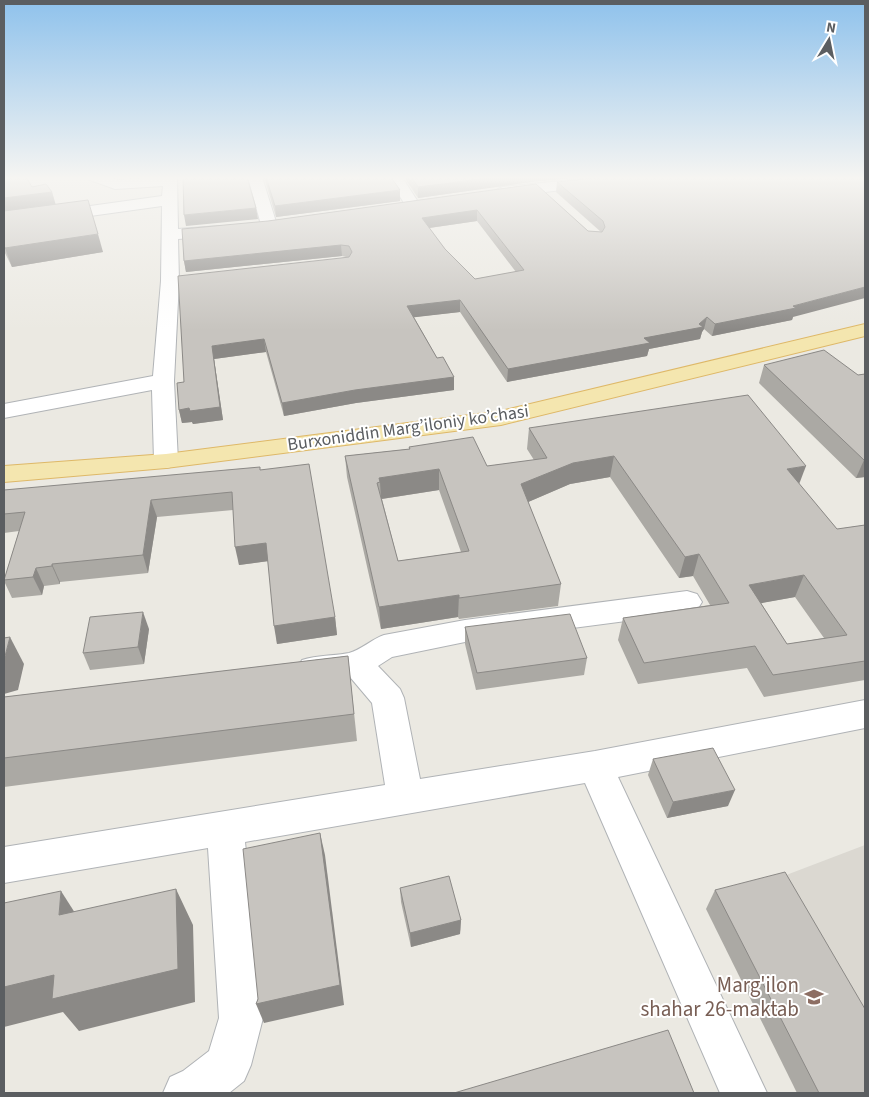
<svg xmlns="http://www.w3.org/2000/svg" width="869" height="1097" viewBox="0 0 869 1097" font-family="'Source Sans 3',sans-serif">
  <rect width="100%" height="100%" fill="#ebe9e2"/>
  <!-- education -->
  <path fill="#dbd8d1" d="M 865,845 L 865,1093 L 715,902 Z"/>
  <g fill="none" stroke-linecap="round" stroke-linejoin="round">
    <!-- minor casing -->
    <g stroke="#b0b3b6" stroke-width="2">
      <g id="minor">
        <path d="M 88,177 L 107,177 L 117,180 L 177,177 L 178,229 L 220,226 L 226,228 L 228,231 L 226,234 L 220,236 L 178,239 L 179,281 L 174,381 L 178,461 L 175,466 L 166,468 L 157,466 L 154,461 L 152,390 L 4,418 L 4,404 L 153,376 L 161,281 L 162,206 L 4,228 L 4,218 L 162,196 L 163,186 L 115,189 L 90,180 Z"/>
        <path d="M 248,177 L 262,177 L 277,225 L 275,228 L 263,228 L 261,225 Z"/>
        <path d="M 388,177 L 402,177 L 420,205 L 417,208 L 407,208 Z"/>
        <path d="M 600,177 L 643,177 L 641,180 L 636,181 L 503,197 L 498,195 L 495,192 L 498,189 L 503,187 Z"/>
        <path d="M 687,591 L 697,594 L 702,602 L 697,610 L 687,613 L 465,642 L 392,657 L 378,666 L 400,689 L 404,698 L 420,779 L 595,751 L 865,700 L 865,728 L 618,777 L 767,1093 L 720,1093 L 585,783 L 245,842 L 263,1018 L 251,1065 L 244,1081 L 229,1093 L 163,1093 L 170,1077 L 183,1071 L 209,1051 L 219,1018 L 208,848 L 4,883 L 4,847 L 385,785 L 372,703 L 350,677 L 313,681 L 302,678 L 297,669 L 302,660 C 317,655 333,656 349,653 C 361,650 372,639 384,635 L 465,620 Z"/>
      </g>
    </g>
    <!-- major casing -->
    <g stroke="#deb868" stroke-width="2">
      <path id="major" d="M 865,324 L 865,336 L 501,425 L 166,468 L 4,482 L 4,466 L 166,454 L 501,411 Z"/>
    </g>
    <!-- minor -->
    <use href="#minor" fill="#fff" fill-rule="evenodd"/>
    <!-- major -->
    <use href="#major" fill="#f4e6af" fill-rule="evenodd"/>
  </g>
  <!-- wall -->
  <g fill="#aba9a4" fill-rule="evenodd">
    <path d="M 4,177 L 32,187 L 52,192 L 55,204 L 103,252 L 12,267 L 4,251 Z"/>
    <path d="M 264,177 L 391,177 L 400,201 L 276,217 Z"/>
    <path d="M 404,177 L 585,177 L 538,181 L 418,198 Z"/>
    <path d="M 557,182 L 793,317 L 792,320 L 712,336 L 704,329 L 702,332 L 700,339 L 649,349 L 647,356 L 507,382 L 460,312 L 414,317 L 437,358 L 454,377 L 454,390 L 356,403 L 284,416 L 266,352 L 214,359 L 223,420 L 193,424 L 192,422 L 182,423 L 179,410 L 184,382 L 341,258 L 346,257 L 342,256 L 186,272 L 184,261 L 268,221 L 536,184 L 588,231 L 601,232 L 556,192 ZM 477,221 L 516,272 L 475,279 L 445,249 L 429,228 Z"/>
    <path d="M 764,365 L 858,375 L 865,374 L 865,477 L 856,478 L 759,383 Z"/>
    <path d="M 529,428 L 799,484 L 837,529 L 865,525 L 865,680 L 764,697 L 747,668 L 638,684 L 618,640 L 623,618 L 710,605 L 693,576 L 679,578 L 610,477 L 570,484 L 528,502 L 561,584 L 558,606 L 459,619 L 458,617 L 381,629 L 347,477 L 345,456 L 409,449 L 409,447 L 487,466 L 534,460 L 527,449 ZM 439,490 L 461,552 L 398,561 L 382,499 ZM 795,597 L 824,638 L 787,644 L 761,603 Z"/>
    <path d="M 260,470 L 335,617 L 337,635 L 277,644 L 268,561 L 239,565 L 233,510 L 157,517 L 148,573 L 60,582 L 60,584 L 44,586 L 42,595 L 12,598 L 4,581 L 19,531 L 4,533 L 4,490 Z"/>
    <path d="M 465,627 L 587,658 L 584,675 L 476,690 L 465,644 Z"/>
    <path d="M 149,629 L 144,664 L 90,670 L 83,653 Z"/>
    <path d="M 348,656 L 357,741 L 4,787 L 4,697 Z"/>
    <path d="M 653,759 L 728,806 L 667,818 L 648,775 Z"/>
    <path d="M 400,888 L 461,920 L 460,934 L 411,947 L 401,902 Z"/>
    <path d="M 715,890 L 865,1093 L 797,1093 L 706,909 Z"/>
  </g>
  <!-- shaded-wall -->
  <g fill="#8b8986">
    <path d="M 497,177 L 585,177 L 538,181 L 418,198 L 418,187 Z"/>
    <path d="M 400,190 L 400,201 L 276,217 L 275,206 Z"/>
    <path d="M 52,192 L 57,209 L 4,216 L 4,198 Z"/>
    <path d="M 256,208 L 258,219 L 186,226 L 184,215 Z"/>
    <path d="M 477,210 L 477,221 L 422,229 L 422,218 Z"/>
    <path d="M 98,234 L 103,252 L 12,267 L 5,248 Z"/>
    <path d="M 341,245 L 342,256 L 186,272 L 184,261 Z"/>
    <path d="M 865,287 L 865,298 L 793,317 L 792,320 L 712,336 L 715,324 L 793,306 Z"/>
    <path d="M 460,300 L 460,312 L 408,318 L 407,306 Z"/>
    <path d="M 707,317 L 704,329 L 702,332 L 700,339 L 649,349 L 647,356 L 507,382 L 508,369 L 644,338 L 699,324 Z"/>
    <path d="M 264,339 L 266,352 L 214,359 L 223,420 L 193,424 L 192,422 L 182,423 L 179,410 L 212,346 Z"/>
    <path d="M 454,377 L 454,390 L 356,403 L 284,416 L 282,403 L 355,390 Z"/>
    <path d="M 614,456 L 610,477 L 570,484 L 519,506 L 521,484 L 573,463 Z"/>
    <path d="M 865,459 L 865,477 L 856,478 L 864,460 Z"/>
    <path d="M 806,466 L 798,487 L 787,469 Z"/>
    <path d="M 439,469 L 439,490 L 381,499 L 380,482 L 379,478 Z"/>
    <path d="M 151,500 L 157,517 L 148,573 L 143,555 Z"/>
    <path d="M 266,543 L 269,561 L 239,565 L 235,547 Z"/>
    <path d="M 699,554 L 693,576 L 679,578 L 685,557 Z"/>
    <path d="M 52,564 L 60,582 L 60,584 L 52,566 Z"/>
    <path d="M 36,568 L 44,586 L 42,595 L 33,577 Z"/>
    <path d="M 804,575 L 795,597 L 741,607 L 749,585 Z"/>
    <path d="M 459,595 L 458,617 L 381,629 L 379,607 Z"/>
    <path d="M 143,612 L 149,629 L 144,664 L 138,647 Z"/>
    <path d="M 335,617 L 337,635 L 277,644 L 274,626 Z"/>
    <path d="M 10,637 L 24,664 L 18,690 L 4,694 L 4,660 Z"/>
    <path d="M 735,790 L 728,806 L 667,818 L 673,802 Z"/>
    <path d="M 320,833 L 325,855 L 344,1005 L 264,1023 L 256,1004 Z"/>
    <path d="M 176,889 L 193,925 L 195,1002 L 79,1031 L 63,1012 L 4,1027 L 4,987 Z"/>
    <path d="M 61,891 L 84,927 L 59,915 Z"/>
    <path d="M 461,920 L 460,934 L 411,947 L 410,933 Z"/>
  </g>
  <!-- building -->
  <g fill="#c7c4bf" stroke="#8b8986" fill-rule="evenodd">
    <path d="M 4,177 L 26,177 L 32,187 L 46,184 L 52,192 L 4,198 Z"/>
    <path d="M 183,177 L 247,177 L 256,208 L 184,215 Z"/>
    <path d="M 266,177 L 391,177 L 400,190 L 275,206 Z"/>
    <path d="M 411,177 L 497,177 L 418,187 Z"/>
    <path d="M 603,177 L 865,177 L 865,287 L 793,306 L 796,308 L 715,324 L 707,317 L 699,324 L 703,327 L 644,338 L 650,343 L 508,369 L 460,300 L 407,306 L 437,358 L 443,357 L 454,377 L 355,390 L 282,403 L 264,339 L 212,346 L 220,407 L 190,411 L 189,408 L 179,410 L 177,383 L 184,382 L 178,276 L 341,258 L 349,257 L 352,252 L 349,246 L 341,245 L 184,261 L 182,229 L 268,221 L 536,184 L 588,231 L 602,232 L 605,227 L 603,221 L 557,182 ZM 477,210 L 524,270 L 475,279 L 445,249 L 422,218 Z"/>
    <path d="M 88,200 L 98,234 L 5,248 L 4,245 L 4,211 Z"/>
    <path d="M 824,350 L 858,375 L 865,374 L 865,459 L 864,460 L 764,365 Z"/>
    <path d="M 748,395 L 806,466 L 787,469 L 837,529 L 865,525 L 865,661 L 773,675 L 755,646 L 644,663 L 623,618 L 729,603 L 699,554 L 685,557 L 614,456 L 573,463 L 521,484 L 561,584 L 459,598 L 459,595 L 379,607 L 345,456 L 410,449 L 409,447 L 473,437 L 487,466 L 547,458 L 529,428 ZM 439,469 L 469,551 L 398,561 L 377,483 L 380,482 L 379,478 ZM 804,575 L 847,635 L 787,644 L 749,585 Z"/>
    <path d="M 309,464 L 335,617 L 274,626 L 266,543 L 235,547 L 232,492 L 151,500 L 143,555 L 52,564 L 52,566 L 36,568 L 33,577 L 4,580 L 25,512 L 4,514 L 4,490 L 260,467 L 260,470 Z"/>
    <path d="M 143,612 L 138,647 L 83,653 L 90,617 Z"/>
    <path d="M 570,614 L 587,658 L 477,673 L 465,627 Z"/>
    <path d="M 10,637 L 4,660 L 4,638 Z"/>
    <path d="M 348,656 L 354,714 L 4,758 L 4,697 Z"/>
    <path d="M 713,748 L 735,790 L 673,802 L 653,759 Z"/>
    <path d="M 320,833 L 340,985 L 256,1004 L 258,999 L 243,849 Z"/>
    <path d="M 785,872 L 865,1009 L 865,1093 L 819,1093 L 715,890 Z"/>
    <path d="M 449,876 L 461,920 L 410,933 L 400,888 Z"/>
    <path d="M 176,889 L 178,969 L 52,999 L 54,975 L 4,987 L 4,903 L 61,891 L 59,915 Z"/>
    <path d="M 668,1030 L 694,1093 L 454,1093 Z"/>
  </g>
  <!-- sky -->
  <linearGradient id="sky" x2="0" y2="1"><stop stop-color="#8fc2ec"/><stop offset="0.54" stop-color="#f6f5f2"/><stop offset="1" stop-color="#f6f5f2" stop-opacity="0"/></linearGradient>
  <rect width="869" height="330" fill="url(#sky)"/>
  <!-- icons -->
  <defs>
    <g id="school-bare" transform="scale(1.5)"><path d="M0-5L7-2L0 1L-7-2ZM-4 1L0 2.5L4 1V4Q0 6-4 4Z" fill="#8d6e63" stroke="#fff" stroke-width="2.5" paint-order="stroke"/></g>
  </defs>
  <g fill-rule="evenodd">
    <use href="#school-bare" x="814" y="997"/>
  </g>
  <g text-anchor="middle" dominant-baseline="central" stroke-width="4" stroke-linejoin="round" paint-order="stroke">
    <!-- street labels -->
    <g font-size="18" fill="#5b5e61" stroke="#fff">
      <text transform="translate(408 428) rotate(-8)">Burxoniddin Marg’iloniy ko’chasi</text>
    </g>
    <!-- near-education labels -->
    <g font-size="21" fill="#785e54" stroke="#fff" text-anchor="end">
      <text x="799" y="985">Marg'ilon<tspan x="799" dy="24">shahar 26-maktab</tspan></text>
    </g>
  </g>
  <!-- border -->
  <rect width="869" height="1097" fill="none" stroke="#5b5e61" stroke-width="10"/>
  <!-- north arrow -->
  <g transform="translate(829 40) rotate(10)" stroke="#ffffff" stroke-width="4" paint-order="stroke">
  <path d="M0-4L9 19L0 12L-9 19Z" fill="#5b5e61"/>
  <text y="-8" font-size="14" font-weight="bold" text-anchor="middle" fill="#5b5e61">N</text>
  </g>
</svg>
